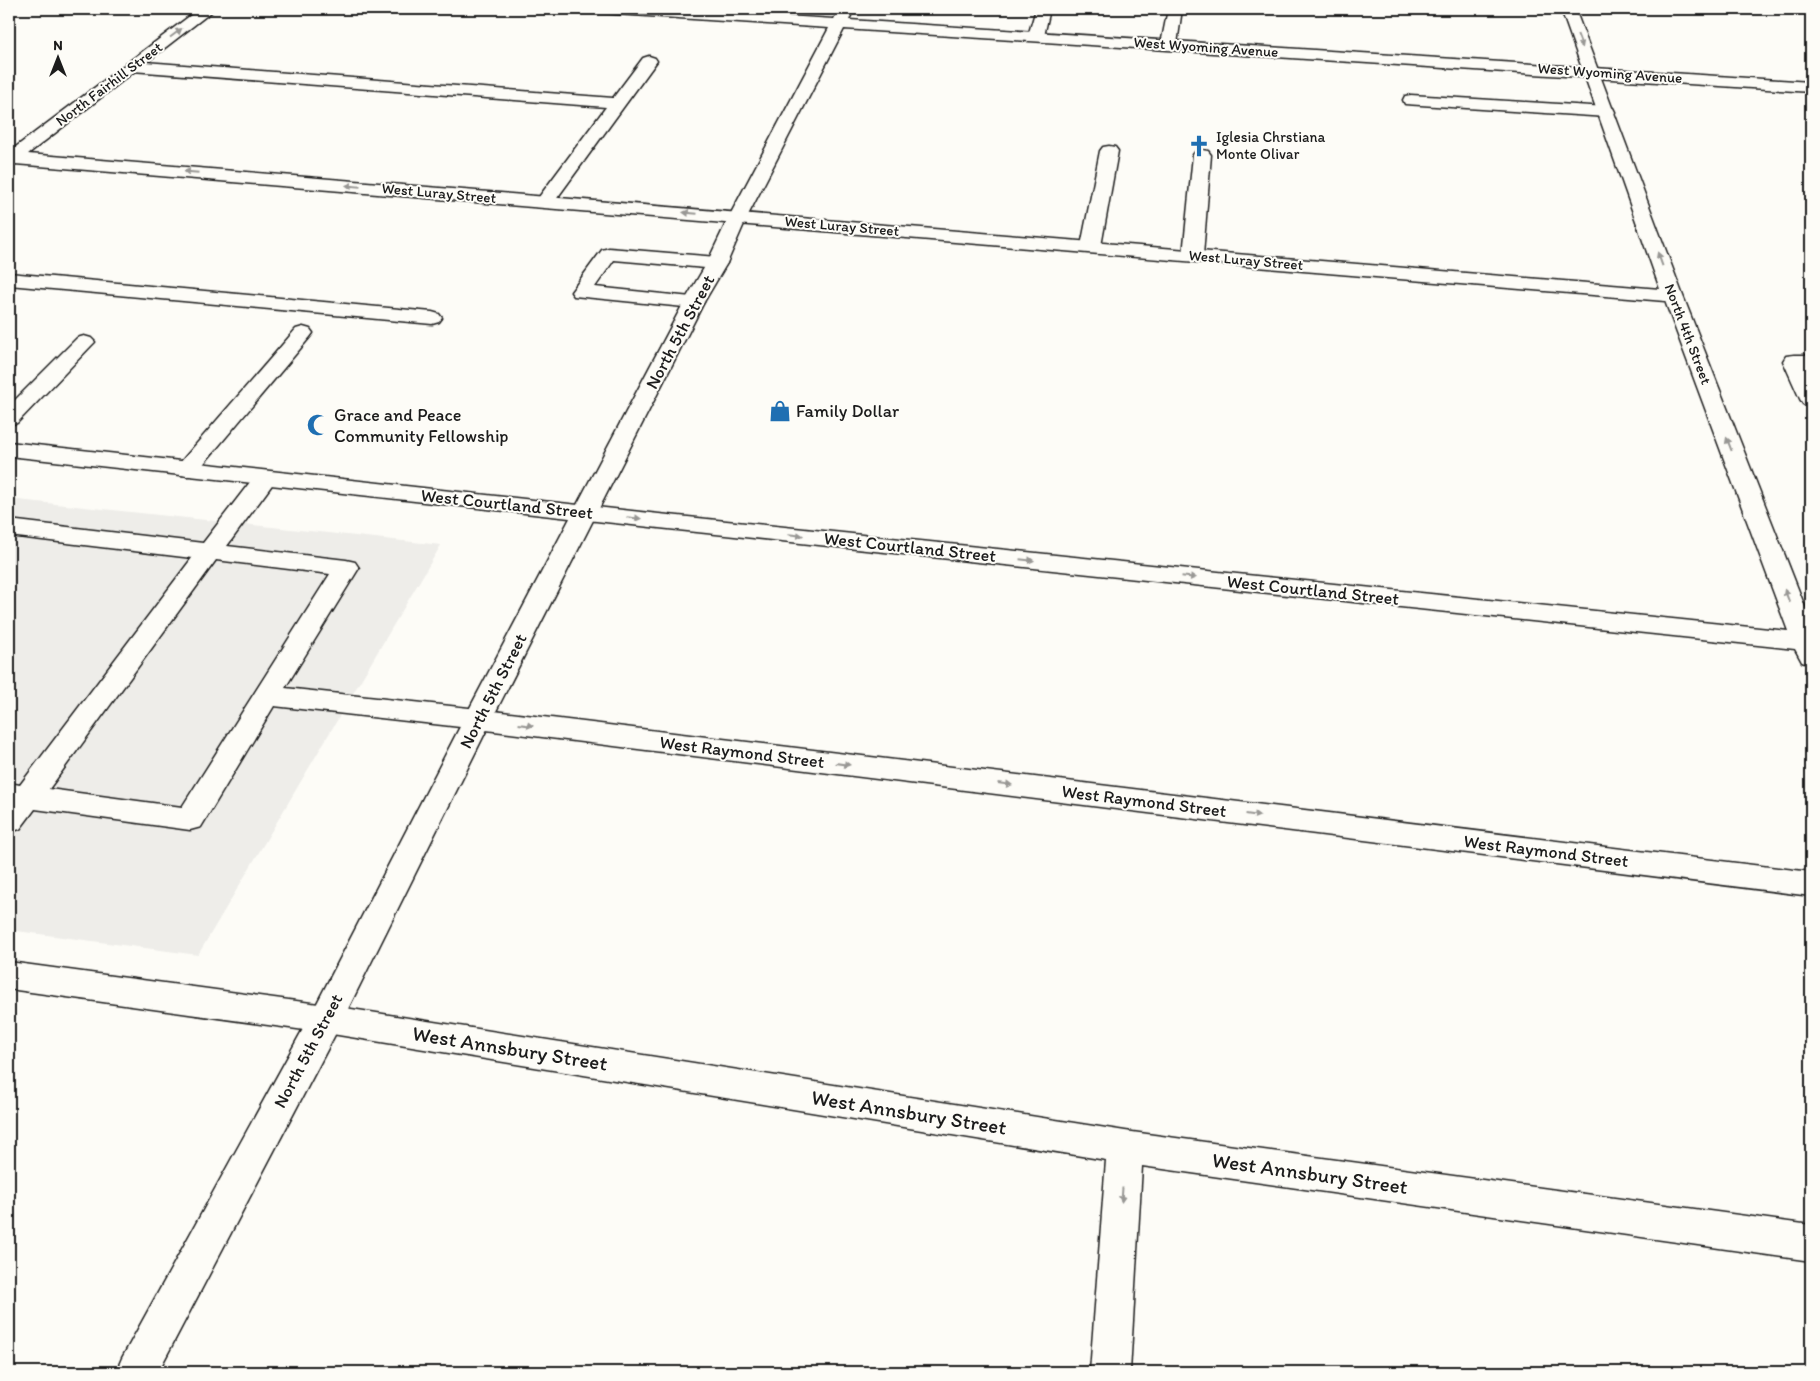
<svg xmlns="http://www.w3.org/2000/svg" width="1820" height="1381" viewBox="0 0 1820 1381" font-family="Itim,sans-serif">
  <rect width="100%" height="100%" fill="#fdfcf7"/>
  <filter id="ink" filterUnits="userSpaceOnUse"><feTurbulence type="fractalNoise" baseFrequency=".02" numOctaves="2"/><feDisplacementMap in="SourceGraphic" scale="10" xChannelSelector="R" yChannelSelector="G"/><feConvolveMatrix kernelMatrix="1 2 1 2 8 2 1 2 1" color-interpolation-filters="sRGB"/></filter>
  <g filter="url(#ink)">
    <!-- built -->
    <path fill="#eeede9" d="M 9,499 L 441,545 L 198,955 L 9,930 Z"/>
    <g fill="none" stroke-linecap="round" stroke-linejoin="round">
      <!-- lane casing -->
      <g stroke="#1c1c1c" stroke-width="3">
        <g id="lane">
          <path d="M 1036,9 L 1050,9 L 1044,36 L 1041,39 L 1031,39 L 1028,36 Z"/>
          <path d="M 649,56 L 655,58 L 657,61 L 552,205 L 545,207 L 538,205 L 536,201 L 606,107 L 132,71 L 126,69 L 124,66 L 126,63 L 132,61 L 613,98 L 643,58 Z"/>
          <path d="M 1411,95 L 1607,107 L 1613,108 L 1615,112 L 1613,116 L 1607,117 L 1405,104 L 1403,100 L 1405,96 Z"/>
          <path d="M 1109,146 L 1115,147 L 1118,151 L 1101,246 L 1098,250 L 1091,252 L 1084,250 L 1081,246 L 1100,151 L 1103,147 Z"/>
          <path d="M 1202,150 L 1208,151 L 1211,155 L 1203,255 L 1200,259 L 1193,261 L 1186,259 L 1183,255 L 1193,155 L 1196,151 Z"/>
          <path d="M 609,248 L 717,257 L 724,259 L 727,263 L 724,267 L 717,269 L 614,260 L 595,287 L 701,298 L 704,302 L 701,306 L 694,308 L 574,296 L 571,292 L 574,288 L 602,250 Z"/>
          <path d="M 9,273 L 432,312 L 439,314 L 442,318 L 439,322 L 432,324 L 9,285 Z"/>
          <path d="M 303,327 L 310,329 L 313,333 L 310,337 L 195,474 L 187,476 L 179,474 L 175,469 L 179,464 L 296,329 Z"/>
          <path d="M 84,336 L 91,338 L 95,342 L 91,346 L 17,423 L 9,425 L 9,406 L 77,338 Z"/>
          <path d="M 1794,355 L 1811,355 L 1811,367 L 1808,367 L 1811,375 L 1811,406 L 1803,404 L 1800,399 L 1783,361 L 1786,356 Z"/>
          <path d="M 265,471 L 273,473 L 277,478 L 227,546 L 346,560 L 355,562 L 359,568 L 285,688 L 478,709 L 488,712 L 492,719 L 488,726 L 478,729 L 274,706 L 201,827 L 190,830 L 35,809 L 20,829 L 9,832 L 9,783 L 20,785 L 192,558 L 9,536 L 9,520 L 203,543 L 257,473 ZM 216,560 L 330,574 L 182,807 L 49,789 Z"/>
        </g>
      </g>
      <!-- street casing -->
      <g stroke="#1c1c1c" stroke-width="3">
        <g id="street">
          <path d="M 199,9 L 215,9 L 28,154 L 1660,289 L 1561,9 L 1575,9 L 1683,296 L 1811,622 L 1811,665 L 1802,662 L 1795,649 L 659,528 L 9,456 L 9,442 L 659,514 L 1788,631 L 1665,301 L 15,164 L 9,165 L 9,152 Z"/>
          <path d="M 1168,9 L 1182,9 L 1177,44 L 1174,47 L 1164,47 L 1161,44 Z"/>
          <path d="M 478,709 L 1811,872 L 1811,896 L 478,729 L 468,726 L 464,719 L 468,712 Z"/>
          <path d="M 9,962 L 326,1005 L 1125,1131 L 1811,1225 L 1811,1261 L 1142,1166 L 1130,1372 L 1090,1372 L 1106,1160 L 326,1033 L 9,989 Z"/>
        </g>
      </g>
      <!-- secondary casing -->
      <g stroke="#1c1c1c" stroke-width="3">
        <path id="secondary" d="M 594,9 L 667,9 L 834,19 L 840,9 L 854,9 L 849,20 L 1811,82 L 1811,92 L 844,29 L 747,217 L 727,263 L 704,302 L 492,719 L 338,1029 L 158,1372 L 116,1372 L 122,1358 L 314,1009 L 464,719 L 684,302 L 707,263 L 729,217 L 829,28 L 601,13 L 596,12 Z"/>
      </g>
      <!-- lane -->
      <use href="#lane" fill="#fdfcf7" fill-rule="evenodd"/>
      <!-- street -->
      <use href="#street" fill="#fdfcf7" fill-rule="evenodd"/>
      <!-- secondary -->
      <use href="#secondary" fill="#fdfcf7" fill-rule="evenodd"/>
    </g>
    <!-- one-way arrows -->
    <defs><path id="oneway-solid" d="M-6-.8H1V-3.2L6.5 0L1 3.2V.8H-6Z" transform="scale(1.25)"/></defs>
    <g fill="#989794">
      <use href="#oneway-solid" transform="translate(176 33) rotate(-37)"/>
      <use href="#oneway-solid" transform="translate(1580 41) rotate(69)"/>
      <use href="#oneway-solid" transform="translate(191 172) rotate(-175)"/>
      <use href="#oneway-solid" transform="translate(353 186) rotate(-175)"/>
      <use href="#oneway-solid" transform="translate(690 213) rotate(-175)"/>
      <use href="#oneway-solid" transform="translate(1660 259) rotate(-110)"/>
      <use href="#oneway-solid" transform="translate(1729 444) rotate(-111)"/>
      <use href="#oneway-solid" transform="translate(634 518) rotate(6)"/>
      <use href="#oneway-solid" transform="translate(796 535) rotate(6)"/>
      <use href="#oneway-solid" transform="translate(1027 560) rotate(6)"/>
      <use href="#oneway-solid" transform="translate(1189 577) rotate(6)"/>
      <use href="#oneway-solid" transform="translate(1787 596) rotate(-111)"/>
      <use href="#oneway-solid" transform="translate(526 725) rotate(7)"/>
      <use href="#oneway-solid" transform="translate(843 764) rotate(7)"/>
      <use href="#oneway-solid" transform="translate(1005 784) rotate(7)"/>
      <use href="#oneway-solid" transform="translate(1253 815) rotate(7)"/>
      <use href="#oneway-solid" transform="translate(1122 1195) rotate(94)"/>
    </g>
  </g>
  <!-- icons -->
  <defs>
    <g id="church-bare" transform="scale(1.725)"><path d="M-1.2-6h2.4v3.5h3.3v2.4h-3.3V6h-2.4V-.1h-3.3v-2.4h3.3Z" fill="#1f6fb2" stroke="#fdfcf7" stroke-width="2.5" paint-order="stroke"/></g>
    <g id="shop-bare" transform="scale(1.725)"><path d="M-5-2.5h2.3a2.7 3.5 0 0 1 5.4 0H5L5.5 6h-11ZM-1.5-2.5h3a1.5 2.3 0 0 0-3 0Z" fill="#1f6fb2" stroke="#fdfcf7" stroke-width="2.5" paint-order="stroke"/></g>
    <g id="mosque-bare" transform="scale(1.725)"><path d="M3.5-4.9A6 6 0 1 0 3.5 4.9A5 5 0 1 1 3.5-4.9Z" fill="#1f6fb2" stroke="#fdfcf7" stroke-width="2.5" paint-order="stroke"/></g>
  </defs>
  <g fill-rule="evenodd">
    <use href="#church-bare" x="1199" y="146"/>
    <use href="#shop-bare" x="780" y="411"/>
    <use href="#mosque-bare" x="318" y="425"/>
  </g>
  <g text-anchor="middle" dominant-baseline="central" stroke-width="4" stroke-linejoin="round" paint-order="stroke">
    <!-- far-street labels -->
    <g font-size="15" fill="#1c1c1c" stroke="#fdfcf7">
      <text transform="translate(1206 47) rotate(4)">West Wyoming Avenue</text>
      <text transform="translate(1610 73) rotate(4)">West Wyoming Avenue</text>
      <text transform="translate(109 84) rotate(-37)">North Fairhill Street</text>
      <text transform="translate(439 193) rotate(5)">West Luray Street</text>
      <text transform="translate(842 226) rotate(5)">West Luray Street</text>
      <text transform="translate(1246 260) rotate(5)">West Luray Street</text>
      <text transform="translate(1688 334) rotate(69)">North 4th Street</text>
    </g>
    <!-- far-poi labels -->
    <g font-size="15" fill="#1c1c1c" stroke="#fdfcf7" text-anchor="start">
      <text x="1216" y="137">Iglesia Chrstiana<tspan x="1216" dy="17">Monte Olivar</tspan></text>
    </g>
    <!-- street labels -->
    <g font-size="18" fill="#1c1c1c" stroke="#fdfcf7">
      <text transform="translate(680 332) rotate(-62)">North 5th Street</text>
      <text transform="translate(507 504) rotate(6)">West Courtland Street</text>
      <text transform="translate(910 547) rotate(6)">West Courtland Street</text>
      <text transform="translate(1313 590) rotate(6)">West Courtland Street</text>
      <text transform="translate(493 691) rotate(-63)">North 5th Street</text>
      <text transform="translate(742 752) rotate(7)">West Raymond Street</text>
      <text transform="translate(1144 801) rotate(7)">West Raymond Street</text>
      <text transform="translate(1546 851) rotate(7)">West Raymond Street</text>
      <text transform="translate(308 1051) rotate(-62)">North 5th Street</text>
    </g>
    <!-- poi labels -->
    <g font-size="18" fill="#1c1c1c" stroke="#fdfcf7" text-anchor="start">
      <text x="796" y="411">Family Dollar</text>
      <text x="334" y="415">Grace and Peace<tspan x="334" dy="21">Community Fellowship</tspan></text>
    </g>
    <!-- near-street labels -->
    <g font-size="21" fill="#1c1c1c" stroke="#fdfcf7">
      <text transform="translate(510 1048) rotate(9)">West Annsbury Street</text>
      <text transform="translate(909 1112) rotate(9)">West Annsbury Street</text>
      <text transform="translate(1310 1173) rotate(8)">West Annsbury Street</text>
    </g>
  </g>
  <!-- margin -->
  <rect width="1820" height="1381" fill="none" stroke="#fdfcf7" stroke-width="30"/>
  <rect x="15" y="15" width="1790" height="1351" fill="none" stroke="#1c1c1c" stroke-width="2" filter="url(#ink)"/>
  <!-- north arrow -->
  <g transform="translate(58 58)" stroke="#fdfcf7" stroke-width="4" paint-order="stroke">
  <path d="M0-4L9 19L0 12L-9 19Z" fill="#1c1c1c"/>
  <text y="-8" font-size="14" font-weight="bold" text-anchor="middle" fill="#1c1c1c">N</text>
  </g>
</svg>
